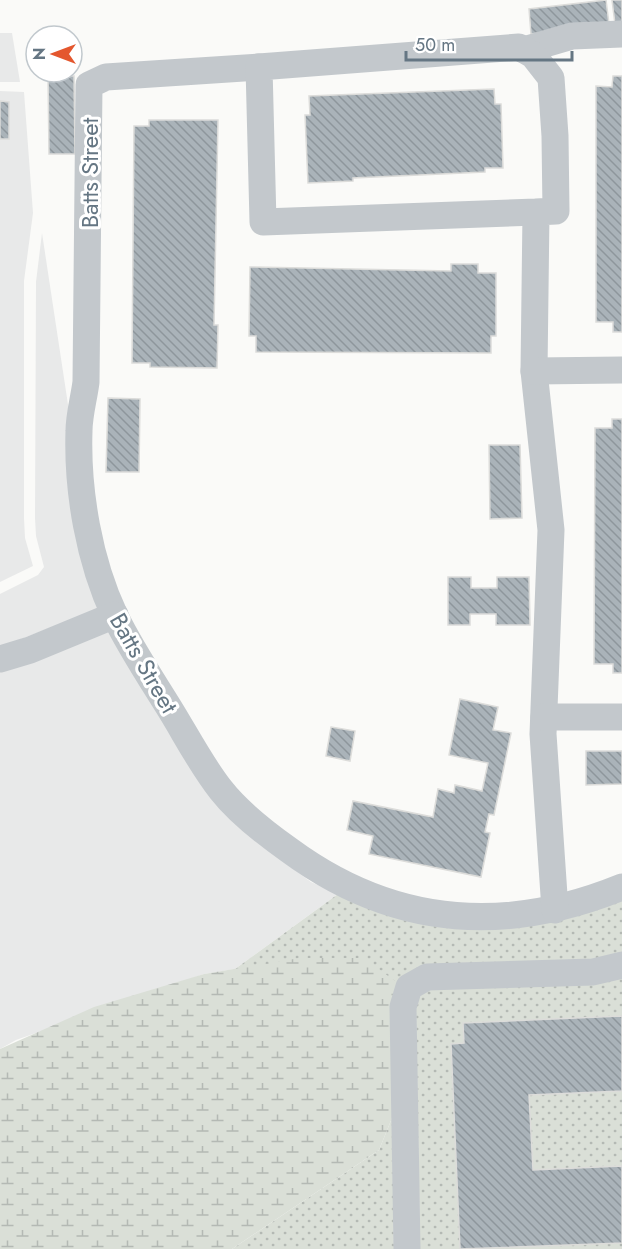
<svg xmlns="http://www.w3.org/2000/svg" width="622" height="1249" viewBox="0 0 622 1249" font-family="Jost,sans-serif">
  <defs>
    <pattern id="grass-dots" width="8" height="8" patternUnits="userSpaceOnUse" patternTransform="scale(1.5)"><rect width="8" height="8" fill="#dadfd7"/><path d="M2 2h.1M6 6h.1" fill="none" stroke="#b4b9b4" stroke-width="1.8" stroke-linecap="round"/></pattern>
    <pattern id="wetland-marsh" width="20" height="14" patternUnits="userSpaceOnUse" patternTransform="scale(1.5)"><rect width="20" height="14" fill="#dadfd7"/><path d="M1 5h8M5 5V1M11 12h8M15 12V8" fill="none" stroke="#b4b9b4"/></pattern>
    <pattern id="building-back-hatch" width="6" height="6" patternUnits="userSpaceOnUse" patternTransform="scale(1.5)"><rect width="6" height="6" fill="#aab3b9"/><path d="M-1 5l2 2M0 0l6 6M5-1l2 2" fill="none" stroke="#8e969c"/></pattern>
  </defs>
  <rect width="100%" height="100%" fill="#fafaf8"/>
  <!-- built -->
  <g fill="#e8e9e9">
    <path d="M 0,33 L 12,33 L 20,82 L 0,82 Z"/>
    <path d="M 0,91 L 24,92 L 33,213 L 24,281 L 24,518 L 25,538 L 33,566 L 0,582 Z"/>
    <path d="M 42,233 L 99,609 L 0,647 L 0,594 L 38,575 L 44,567 L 36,536 L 35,518 L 36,282 Z"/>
    <path d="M 109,630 L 258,843 L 311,882 L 338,894 L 235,969 L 204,974 L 16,1040 L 0,1049 L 0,671 Z"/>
  </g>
  <!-- grass -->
  <g fill="url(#grass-dots)">
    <path d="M 338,894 L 369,909 L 425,924 L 622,900 L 622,954 L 591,961 L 398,983 L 235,969 Z"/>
    <path d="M 622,978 L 622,1249 L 420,1249 L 416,1009 L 420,994 L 430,989 Z"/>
    <path d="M 392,1118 L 394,1249 L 232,1249 L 379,1150 Z"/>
  </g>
  <!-- wetland -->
  <path fill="url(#wetland-marsh)" d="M 300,958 L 363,958 L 398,983 L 392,1118 L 379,1150 L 232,1249 L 0,1249 L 0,1049 L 94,1007 L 204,974 Z"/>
  <!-- building -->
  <g fill="url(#building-back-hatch)" stroke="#dcdcda" stroke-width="1.5">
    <path d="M 606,0 L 609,24 L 531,34 L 529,9 Z"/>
    <path d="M 612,0 L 622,0 L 622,23 L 615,24 Z"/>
    <path d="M 48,76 L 74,76 L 75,154 L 49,154 Z"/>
    <path d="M 613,76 L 622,76 L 622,332 L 613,332 L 613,322 L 596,322 L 596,86 L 612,87 Z"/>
    <path d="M 494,89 L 495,104 L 501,104 L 503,168 L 485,168 L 485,172 L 353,178 L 353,181 L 308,183 L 305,115 L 310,115 L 309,96 Z"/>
    <path d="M 0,101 L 9,102 L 9,139 L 0,139 Z"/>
    <path d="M 149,120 L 218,120 L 214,325 L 218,325 L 217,368 L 150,367 L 150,363 L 132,363 L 134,126 L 149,126 Z"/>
    <path d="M 451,264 L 478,264 L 478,273 L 496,273 L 496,336 L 491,336 L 491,353 L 256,352 L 256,336 L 249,336 L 250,267 L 451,271 Z"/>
    <path d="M 108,398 L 140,399 L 139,472 L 106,472 Z"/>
    <path d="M 612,419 L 622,419 L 622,673 L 613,673 L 613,664 L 594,664 L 595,428 L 612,428 Z"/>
    <path d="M 489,445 L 520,445 L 522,518 L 490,519 Z"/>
    <path d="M 448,577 L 471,577 L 471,588 L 497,588 L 497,577 L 529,577 L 530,625 L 496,625 L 496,614 L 470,614 L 470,625 L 448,625 Z"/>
    <path d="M 460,699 L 498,707 L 493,730 L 511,733 L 494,815 L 489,814 L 485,832 L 490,833 L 481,877 L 369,854 L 373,836 L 347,830 L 353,801 L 433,817 L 438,789 L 454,793 L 455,785 L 482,791 L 488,763 L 449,755 Z"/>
    <path d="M 331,727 L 355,731 L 350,761 L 326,756 Z"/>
    <path d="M 586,751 L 622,751 L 622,784 L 586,785 Z"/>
    <path d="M 622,1016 L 622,1091 L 529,1095 L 533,1170 L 622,1166 L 622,1243 L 460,1249 L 451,1044 L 464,1043 L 463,1023 Z"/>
  </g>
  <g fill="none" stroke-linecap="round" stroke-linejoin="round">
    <!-- minor -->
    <g stroke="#c3c8cc" stroke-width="27">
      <path d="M 524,50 L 572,36 L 622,34"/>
      <path d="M 259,67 L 106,77 L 89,85 L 86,382 C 84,398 79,415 79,431 C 77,491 89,561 115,616 C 130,647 150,677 168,706 C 185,733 201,765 221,790 C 239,813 265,833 289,850 C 392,926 504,935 622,887"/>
      <path d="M 536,212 L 556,211 L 555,136 L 551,78 L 533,55 L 519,47 L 259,67 L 263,222 L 536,212 L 534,371 L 551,530 L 543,734 L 555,910"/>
      <path d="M 534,371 L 622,370"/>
      <path d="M 0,659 L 30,650 L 115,615"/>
      <path d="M 544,717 L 622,717"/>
      <path d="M 407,1249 L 403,1007 L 409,987 L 427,977 L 593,972 L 622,965"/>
    </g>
  </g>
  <g text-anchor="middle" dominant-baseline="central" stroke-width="6" stroke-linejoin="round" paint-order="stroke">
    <!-- street labels -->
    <g font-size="24" fill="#657683" stroke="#fff">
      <text transform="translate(89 173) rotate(-90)">Batts Street</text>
      <text transform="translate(144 663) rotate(60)">Batts Street</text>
    </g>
  </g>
  <!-- north arrow -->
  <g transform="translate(54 54) rotate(270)"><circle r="28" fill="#ffffff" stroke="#c1c8cd" stroke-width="1.5"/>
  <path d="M0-4.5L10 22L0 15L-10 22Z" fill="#e4572e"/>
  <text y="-9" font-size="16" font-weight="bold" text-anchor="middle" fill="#657683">N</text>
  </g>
  <!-- scale -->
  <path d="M406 51v9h166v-9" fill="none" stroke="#657683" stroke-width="3"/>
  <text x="415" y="51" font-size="18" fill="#657683" stroke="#ffffff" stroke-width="4.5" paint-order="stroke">50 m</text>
</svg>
